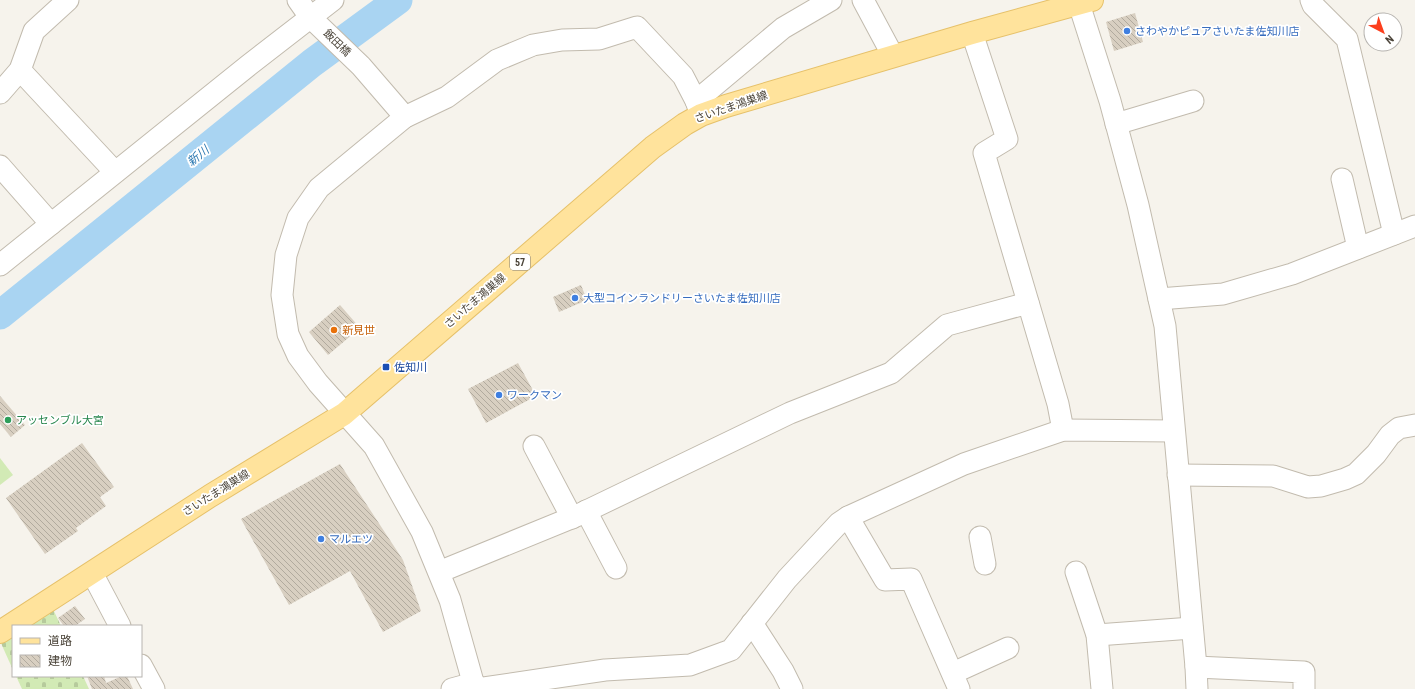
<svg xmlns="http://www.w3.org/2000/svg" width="1415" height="689" viewBox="0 0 1415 689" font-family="'Roboto Condensed','Noto Sans JP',sans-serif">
  <defs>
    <pattern id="cemetery-stones" width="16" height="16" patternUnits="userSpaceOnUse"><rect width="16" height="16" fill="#d2eab5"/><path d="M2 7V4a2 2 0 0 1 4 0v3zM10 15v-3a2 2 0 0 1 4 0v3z" fill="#b6ca9c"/></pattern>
    <pattern id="building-back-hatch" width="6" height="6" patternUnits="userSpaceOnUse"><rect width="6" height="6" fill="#d8cfc1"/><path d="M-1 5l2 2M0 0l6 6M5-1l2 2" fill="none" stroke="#b1aa9e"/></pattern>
  </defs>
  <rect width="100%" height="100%" fill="#f6f3ec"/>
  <!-- green -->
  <path fill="#d2eab5" d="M 0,458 L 13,475 L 0,485 Z"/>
  <!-- cemetery -->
  <g fill="url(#cemetery-stones)">
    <path d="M 52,607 L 61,626 L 23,626 Z"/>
    <path d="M 13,632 L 13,670 L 0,641 Z"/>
    <path d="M 16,676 L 83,676 L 89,689 L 22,689 Z"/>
  </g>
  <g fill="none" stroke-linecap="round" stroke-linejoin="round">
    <!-- river -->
    <path stroke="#a9d4f2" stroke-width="29" d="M 0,315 L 312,63 L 398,0"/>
  </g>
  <!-- building -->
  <g fill="url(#building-back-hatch)">
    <path d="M 1135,13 L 1143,42 L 1114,51 L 1106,22 Z"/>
    <path d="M 581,285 L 587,300 L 559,312 L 553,297 Z"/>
    <path d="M 340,305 L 360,328 L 328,355 L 309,332 Z"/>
    <path d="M 518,363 L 536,396 L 486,423 L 468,389 Z"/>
    <path d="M 0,396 L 25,425 L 11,437 L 0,424 Z"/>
    <path d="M 82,443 L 114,487 L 100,497 L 106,506 L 76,528 L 78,531 L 45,554 L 6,498 Z"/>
    <path d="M 340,464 L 403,560 L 421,611 L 383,632 L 350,571 L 289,605 L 241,519 Z"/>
    <path d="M 75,606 L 85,619 L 75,626 L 64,626 L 58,618 Z"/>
    <path d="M 87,676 L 104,676 L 106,683 L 122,676 L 127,676 L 133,689 L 92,689 Z"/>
  </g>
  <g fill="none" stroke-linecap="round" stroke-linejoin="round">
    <!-- minor casing -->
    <g stroke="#c2bbae" stroke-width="23">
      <g id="minor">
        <path d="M 298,0 L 310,17 L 361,66 L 405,117"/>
        <path d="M 863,0 L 893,56"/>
        <path d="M 1311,0 L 1313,5 L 1347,39 L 1394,234"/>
        <path d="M 1079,4 L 1110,101 L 1138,205 L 1165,326 L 1196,667 L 1197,689"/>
        <path d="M 972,33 L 1007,139 L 984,153 L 1058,404 L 1063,430"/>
        <path d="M 20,70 L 115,172"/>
        <path d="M 0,93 L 20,70 L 34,31 L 68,0"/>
        <path d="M 696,101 L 783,28 L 831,0"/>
        <path d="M 1116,124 L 1193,101"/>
        <path d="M 0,166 L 51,224"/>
        <path d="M 1342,179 L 1358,248"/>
        <path d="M 0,265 L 249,65 L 333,0"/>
        <path d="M 1159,299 L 1223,294 L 1292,274 L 1415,226"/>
        <path d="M 534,446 L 572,518"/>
        <path d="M 1178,475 L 1273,476 L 1308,487 L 1321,486 L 1345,479 L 1356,474 L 1376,454 L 1390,435 L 1399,428 L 1415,425"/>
        <path d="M 586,511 L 616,568"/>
        <path d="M 848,517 L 885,580 L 911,579 L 959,689"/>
        <path d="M 980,537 L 985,564"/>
        <path d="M 439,572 L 576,516 L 790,413 L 891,373 L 947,325 L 1028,303"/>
        <path d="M 1076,572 L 1097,635 L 1102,689"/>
        <path d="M 92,573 L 120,626"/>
        <path d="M 752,623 L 783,671 L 792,689"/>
        <path d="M 1097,635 L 1192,628"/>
        <path d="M 141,665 L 154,689"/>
        <path d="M 1196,667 L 1304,672 L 1304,689"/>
        <path d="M 953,673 L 1008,648"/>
        <path d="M 452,689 L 474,683"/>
        <path d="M 475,689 L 450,600 L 422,532 L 374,446 L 318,383 L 298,356 L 288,334 L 282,295 L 286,255 L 298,218 L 319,188 L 405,117 L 447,97 L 497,60 L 533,45 L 562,40 L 599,39 L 637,27 L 683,76 L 696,101 L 701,115"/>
        <path d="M 477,689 L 605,670 L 690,665 L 731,650 L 787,579 L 839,523 L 848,517 L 964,464 L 1063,430 L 1174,431"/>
      </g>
    </g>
    <!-- major casing -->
    <g stroke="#e6c16a" stroke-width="24">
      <path id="major" d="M 0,632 L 210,496 L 344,414 L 653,147 L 685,124 L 701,115 L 726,106 L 972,33 L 1092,0"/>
    </g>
    <!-- minor -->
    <use href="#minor" stroke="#fff" stroke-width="21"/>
    <!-- major -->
    <use href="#major" stroke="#ffe39c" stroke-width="22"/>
  </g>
  <!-- markers -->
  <g fill="#3f7fe0" stroke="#fff" stroke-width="1.5">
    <circle cx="1127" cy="31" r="4"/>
    <circle cx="575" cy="298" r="4"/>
    <circle cx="499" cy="395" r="4"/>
    <circle cx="321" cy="539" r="4"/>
  </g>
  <circle fill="#e8710a" stroke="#fff" stroke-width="1.5" cx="334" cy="330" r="4"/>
  <rect fill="#1a4fb4" stroke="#fff" stroke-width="1.5" x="382" y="363" width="8" height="8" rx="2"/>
  <circle fill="#2e9e5b" stroke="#fff" stroke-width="1.5" cx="8" cy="420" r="4"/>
  <g text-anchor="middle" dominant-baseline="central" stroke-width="3.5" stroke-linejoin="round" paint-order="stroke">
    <!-- shield labels -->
    <rect fill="#fff" stroke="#817c74" stroke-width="1" x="510" y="254" width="20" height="16" rx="3"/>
    <g font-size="10" font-weight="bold" fill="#4b4439">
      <text x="520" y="262">57</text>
    </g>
    <!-- shop labels -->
    <g font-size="11" fill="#366cbe" stroke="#fff" text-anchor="start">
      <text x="1135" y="31">さわやかピュアさいたま佐知川店</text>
      <text x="583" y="298">大型コインランドリーさいたま佐知川店</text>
      <text x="507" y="395">ワークマン</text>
      <text x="329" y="539">マルエツ</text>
    </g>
    <!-- street labels -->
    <g font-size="11" fill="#4b4439" stroke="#fff">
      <text transform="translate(337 43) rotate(44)">飯田橋</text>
      <text transform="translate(731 107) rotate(-19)">さいたま鴻巣線</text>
      <text transform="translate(475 301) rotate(-41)">さいたま鴻巣線</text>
      <text transform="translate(216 493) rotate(-32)">さいたま鴻巣線</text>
    </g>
    <!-- food labels -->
    <g font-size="11" fill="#c56008" stroke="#fff" text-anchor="start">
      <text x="342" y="330">新見世</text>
    </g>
    <!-- transit labels -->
    <g font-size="11" fill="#164399" stroke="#fff" text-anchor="start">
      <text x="394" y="367">佐知川</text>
    </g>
    <!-- leisure labels -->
    <g font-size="11" fill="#27864d" stroke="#fff" text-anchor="start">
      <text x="16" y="420">アッセンブル大宮</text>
    </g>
    <!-- water labels -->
    <g font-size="12" font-style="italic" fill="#2e7ab2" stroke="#fff">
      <text transform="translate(198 156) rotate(-39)">新川</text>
    </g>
  </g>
  <!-- legend -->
  <rect x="12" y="625" width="130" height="52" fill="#ffffff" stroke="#b7b4b0"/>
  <rect x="20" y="638" width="20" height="6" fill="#ffe39c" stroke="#b7b4b0"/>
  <text x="48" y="645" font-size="12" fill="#4b4439">道路</text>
  <rect x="20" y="655" width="20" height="12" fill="url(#building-back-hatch)" stroke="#b7b4b0"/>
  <text x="48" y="665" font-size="12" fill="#4b4439">建物</text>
  <!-- north arrow -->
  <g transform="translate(1383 32) rotate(139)"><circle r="19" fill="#ffffff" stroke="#b7b4b0"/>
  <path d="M0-3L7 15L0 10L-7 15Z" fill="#fc3f1d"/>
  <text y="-6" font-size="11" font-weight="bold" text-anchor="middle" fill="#4b4439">N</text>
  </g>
</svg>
